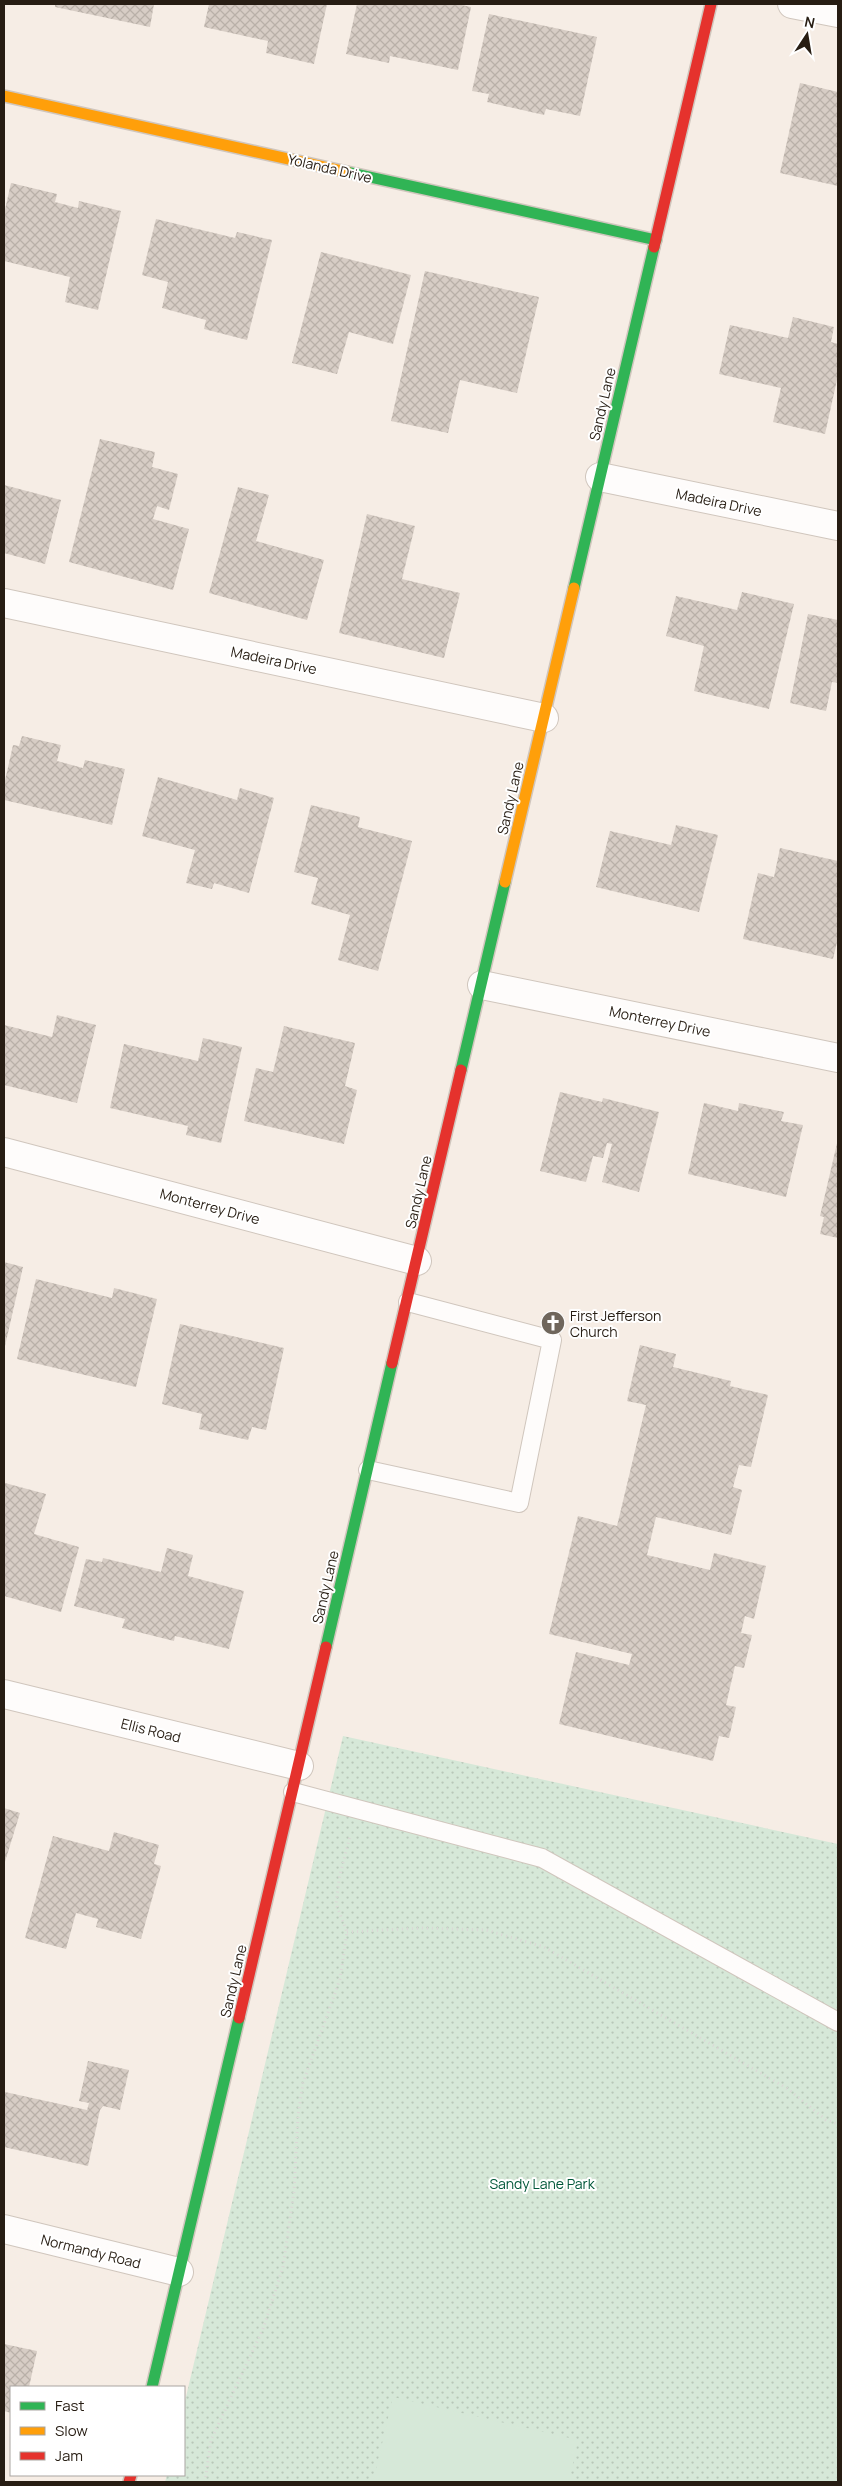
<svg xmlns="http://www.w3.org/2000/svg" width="842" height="2486" viewBox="0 0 842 2486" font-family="Manrope,sans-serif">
  <defs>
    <pattern id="green-dots" width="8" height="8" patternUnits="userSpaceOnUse" patternTransform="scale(1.25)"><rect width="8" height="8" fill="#d6e8d8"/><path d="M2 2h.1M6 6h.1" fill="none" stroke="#b8c7b8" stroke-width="1.8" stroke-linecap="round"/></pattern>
    <pattern id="building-cross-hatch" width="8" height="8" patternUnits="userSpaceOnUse" patternTransform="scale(1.25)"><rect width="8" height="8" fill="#d7cdc5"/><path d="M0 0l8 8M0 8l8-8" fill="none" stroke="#b9b0a8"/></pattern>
  </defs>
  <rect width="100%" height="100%" fill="#f6ede5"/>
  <!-- green -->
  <path fill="url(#green-dots)" d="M 343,1736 L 838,1844 L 838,2482 L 165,2482 L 167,2475 L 184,2475 L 184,2405 Z"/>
  <!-- pitch -->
  <path fill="#d6e8d8" d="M 393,2397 L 578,2440 L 569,2482 L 373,2482 Z"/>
  <!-- building -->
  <g fill="url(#building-cross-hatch)">
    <path d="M 55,4 L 154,4 L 150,27 L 55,7 Z"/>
    <path d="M 209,4 L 327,4 L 314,64 L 266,53 L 268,41 L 204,27 Z"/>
    <path d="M 357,4 L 457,4 L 471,7 L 458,70 L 390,56 L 389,63 L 346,54 Z"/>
    <path d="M 489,14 L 597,37 L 580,116 L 546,109 L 544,115 L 487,102 L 489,94 L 472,91 Z"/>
    <path d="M 800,83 L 838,92 L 838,186 L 780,173 Z"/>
    <path d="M 11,183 L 57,194 L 55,202 L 78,208 L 79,201 L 121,211 L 98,310 L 65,302 L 70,277 L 4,261 L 4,214 Z"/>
    <path d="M 156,219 L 235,238 L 237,232 L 272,240 L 247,340 L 204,329 L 206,320 L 162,308 L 168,282 L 142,275 Z"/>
    <path d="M 321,252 L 411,275 L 393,344 L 349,332 L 337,374 L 292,363 Z"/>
    <path d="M 425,271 L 539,297 L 517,393 L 460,380 L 448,433 L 391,421 Z"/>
    <path d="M 793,317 L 834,327 L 831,342 L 838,344 L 838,375 L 825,434 L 773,422 L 781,388 L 719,374 L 730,325 L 788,338 Z"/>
    <path d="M 100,439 L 155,452 L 152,467 L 178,474 L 169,510 L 157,506 L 153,519 L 189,529 L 173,590 L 69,562 Z"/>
    <path d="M 4,485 L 61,500 L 45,564 L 4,553 Z"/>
    <path d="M 238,487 L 269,495 L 256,541 L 324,560 L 307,620 L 209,593 Z"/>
    <path d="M 367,514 L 415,526 L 402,579 L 460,593 L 444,658 L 339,633 Z"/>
    <path d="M 742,592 L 794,604 L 769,709 L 694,691 L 704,646 L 666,636 L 676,596 L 737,610 Z"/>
    <path d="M 808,614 L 838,620 L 838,683 L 832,682 L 826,711 L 790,703 Z"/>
    <path d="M 22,736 L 61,745 L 57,761 L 83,768 L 85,760 L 125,769 L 112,825 L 4,800 L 4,785 L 13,745 L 19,746 Z"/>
    <path d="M 158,777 L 237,800 L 240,788 L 274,798 L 249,893 L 214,883 L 212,889 L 186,883 L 195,850 L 142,836 Z"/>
    <path d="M 311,805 L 360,817 L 358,827 L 412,841 L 378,971 L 338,960 L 350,915 L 311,904 L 318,878 L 294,872 Z"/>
    <path d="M 676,825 L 718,835 L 699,912 L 596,887 L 610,831 L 671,845 Z"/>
    <path d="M 780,848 L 838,861 L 838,938 L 833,959 L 743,939 L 758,873 L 774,877 Z"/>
    <path d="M 57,1015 L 96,1025 L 77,1103 L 4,1085 L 4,1025 L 52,1037 Z"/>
    <path d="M 284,1026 L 355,1043 L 345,1086 L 357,1090 L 344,1144 L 244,1121 L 256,1068 L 273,1072 Z"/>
    <path d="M 203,1038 L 242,1047 L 221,1143 L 186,1135 L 188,1126 L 110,1108 L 124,1044 L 198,1061 Z"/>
    <path d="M 560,1092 L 602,1102 L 603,1098 L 659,1112 L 639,1192 L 602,1182 L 612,1144 L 607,1143 L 603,1158 L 593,1156 L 586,1182 L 540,1171 Z"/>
    <path d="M 704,1103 L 738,1111 L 739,1103 L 784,1112 L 781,1121 L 803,1125 L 786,1197 L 688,1174 Z"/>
    <path d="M 838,1139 L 838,1238 L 820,1234 L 824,1217 L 820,1216 Z"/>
    <path d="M 4,1262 L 23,1267 L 5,1346 L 4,1346 Z"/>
    <path d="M 36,1279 L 112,1298 L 114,1288 L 157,1299 L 136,1387 L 17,1359 Z"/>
    <path d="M 180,1324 L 284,1348 L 266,1430 L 252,1427 L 248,1440 L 199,1429 L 202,1414 L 162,1404 Z"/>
    <path d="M 640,1345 L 676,1354 L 673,1367 L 731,1381 L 730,1386 L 768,1395 L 751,1467 L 739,1465 L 733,1487 L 742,1490 L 731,1535 L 656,1517 L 647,1555 L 710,1570 L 714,1553 L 766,1566 L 754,1619 L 745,1616 L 741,1633 L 752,1635 L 744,1668 L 735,1666 L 726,1705 L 736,1707 L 729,1738 L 719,1736 L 713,1761 L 559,1724 L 576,1652 L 629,1665 L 632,1654 L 549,1634 L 578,1516 L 617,1526 L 646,1405 L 627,1401 Z"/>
    <path d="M 5,1483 L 46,1494 L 34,1534 L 79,1547 L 61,1612 L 4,1596 Z"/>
    <path d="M 167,1548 L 193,1555 L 188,1576 L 244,1591 L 229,1649 L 175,1636 L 174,1641 L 122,1628 L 125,1619 L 74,1606 L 86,1559 L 102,1562 L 103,1558 L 161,1572 Z"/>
    <path d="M 4,1808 L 20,1813 L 4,1865 Z"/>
    <path d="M 114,1832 L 159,1845 L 154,1864 L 161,1866 L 141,1939 L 96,1927 L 98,1919 L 76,1913 L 66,1949 L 25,1938 L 53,1836 L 109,1851 Z"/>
    <path d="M 88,2061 L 129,2070 L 120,2110 L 103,2106 L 100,2110 L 88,2166 L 4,2147 L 5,2092 L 87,2110 L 89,2103 L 79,2101 Z"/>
    <path d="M 4,2344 L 37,2351 L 29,2387 L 11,2387 L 11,2413 L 4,2411 Z"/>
  </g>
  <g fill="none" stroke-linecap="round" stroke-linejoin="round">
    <!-- lane casing -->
    <g stroke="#d0c6bd" stroke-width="20">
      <g id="lane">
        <path d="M 368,1470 L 519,1503 L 552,1340 L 408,1302"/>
        <path d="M 293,1792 L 542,1858 L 838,2022"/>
      </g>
    </g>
    <!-- street casing -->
    <g stroke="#d0c6bd" stroke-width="30">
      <g id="street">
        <path d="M 792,4 L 838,13"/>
        <path d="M 600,477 L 838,526"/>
        <path d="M 4,603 L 544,718"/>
        <path d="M 482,985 L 838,1058"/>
        <path d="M 4,1152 L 417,1261"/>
        <path d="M 4,1694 L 299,1766"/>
        <path d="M 4,2229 L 179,2272"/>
      </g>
    </g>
    <!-- fast casing -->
    <g stroke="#d0c6bd" stroke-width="14">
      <g id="fast">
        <path d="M 347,172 L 656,240"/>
        <path d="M 574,588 L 654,247"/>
        <path d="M 461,1070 L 505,882"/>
        <path d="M 326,1647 L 392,1363"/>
        <path d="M 152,2387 L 239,2018"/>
      </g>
    </g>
    <!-- slow casing -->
    <g stroke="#d0c6bd" stroke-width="14">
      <g id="slow">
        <path d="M 4,96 L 347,172"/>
        <path d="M 505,882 L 574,588"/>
      </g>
    </g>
    <!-- jam casing -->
    <g stroke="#d0c6bd" stroke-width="14">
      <g id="jam">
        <path d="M 654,247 L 711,4"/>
        <path d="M 392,1363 L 461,1070"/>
        <path d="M 239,2018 L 326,1647"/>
        <path d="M 129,2482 L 131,2475"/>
      </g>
    </g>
    <!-- path -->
    <g stroke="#dbd8d6" stroke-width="3" stroke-dasharray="1 4" stroke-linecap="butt">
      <path d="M 347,1932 L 421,1928 L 486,1930 L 544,1947 L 788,2089 L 826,2120 L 838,2124"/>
      <path d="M 205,2482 L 211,2440 L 263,2329 L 283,2267 L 294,2191 L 298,2115 L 303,2083 L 340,1979 L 347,1932 L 336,1904 L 339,1879 L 350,1836"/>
    </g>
    <!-- lane -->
    <use href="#lane" stroke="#fefcfb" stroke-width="18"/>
    <!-- street -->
    <use href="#street" stroke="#fefcfb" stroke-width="28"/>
    <!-- fast -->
    <use href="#fast" stroke="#30b455" stroke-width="11"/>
    <!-- slow -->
    <use href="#slow" stroke="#ff9f0a" stroke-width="11"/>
    <!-- jam -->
    <use href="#jam" stroke="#e5322d" stroke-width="11"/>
  </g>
  <!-- icons -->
  <defs>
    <g id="church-disc" transform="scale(1.25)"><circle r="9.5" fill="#6f665c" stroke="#fff"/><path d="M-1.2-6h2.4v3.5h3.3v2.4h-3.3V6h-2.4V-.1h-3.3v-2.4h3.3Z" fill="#fff"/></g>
  </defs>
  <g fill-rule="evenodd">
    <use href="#church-disc" x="553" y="1323"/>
  </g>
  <g text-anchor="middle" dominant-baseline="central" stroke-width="4" stroke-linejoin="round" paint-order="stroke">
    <!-- street labels -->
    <g font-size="14" fill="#271d13" stroke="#fff">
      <text transform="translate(330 168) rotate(13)">Yolanda Drive</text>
      <text transform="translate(602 404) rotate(-77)">Sandy Lane</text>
      <text transform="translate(719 502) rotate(12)">Madeira Drive</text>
      <text transform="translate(274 660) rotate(12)">Madeira Drive</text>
      <text transform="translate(510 798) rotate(-77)">Sandy Lane</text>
      <text transform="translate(660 1021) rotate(12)">Monterrey Drive</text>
      <text transform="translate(418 1192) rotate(-77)">Sandy Lane</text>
      <text transform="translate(210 1206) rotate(15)">Monterrey Drive</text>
      <text transform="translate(325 1587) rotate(-77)">Sandy Lane</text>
      <text transform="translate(151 1730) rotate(14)">Ellis Road</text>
      <text transform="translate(233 1981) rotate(-77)">Sandy Lane</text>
      <text transform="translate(91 2251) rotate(14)">Normandy Road</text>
    </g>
    <!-- poi labels -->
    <g font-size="14" fill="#271d13" stroke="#fff" text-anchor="start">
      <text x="570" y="1315">First Jefferson<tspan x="570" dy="16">Church</tspan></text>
    </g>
    <!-- park labels -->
    <g font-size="14" fill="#005739" stroke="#fff">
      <text x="542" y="2183">Sandy Lane Park</text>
    </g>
  </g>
  <!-- border -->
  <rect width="842" height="2486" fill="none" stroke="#271d13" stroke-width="10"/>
  <!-- legend -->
  <rect x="10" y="2386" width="175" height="90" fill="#ffffff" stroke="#a9a5a1"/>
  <rect x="20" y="2402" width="25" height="8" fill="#30b455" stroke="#a9a5a1"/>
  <text x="55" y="2411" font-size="15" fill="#271d13">Fast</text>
  <rect x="20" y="2427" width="25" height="8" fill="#ff9f0a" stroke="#a9a5a1"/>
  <text x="55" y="2436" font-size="15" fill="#271d13">Slow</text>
  <rect x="20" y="2452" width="25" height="8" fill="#e5322d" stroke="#a9a5a1"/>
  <text x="55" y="2461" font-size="15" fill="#271d13">Jam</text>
  <!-- north arrow -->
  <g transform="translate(807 35) rotate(12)" stroke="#ffffff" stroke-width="4" paint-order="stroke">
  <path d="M0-4L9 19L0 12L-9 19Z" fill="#271d13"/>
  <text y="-8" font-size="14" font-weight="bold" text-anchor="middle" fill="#271d13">N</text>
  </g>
</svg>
